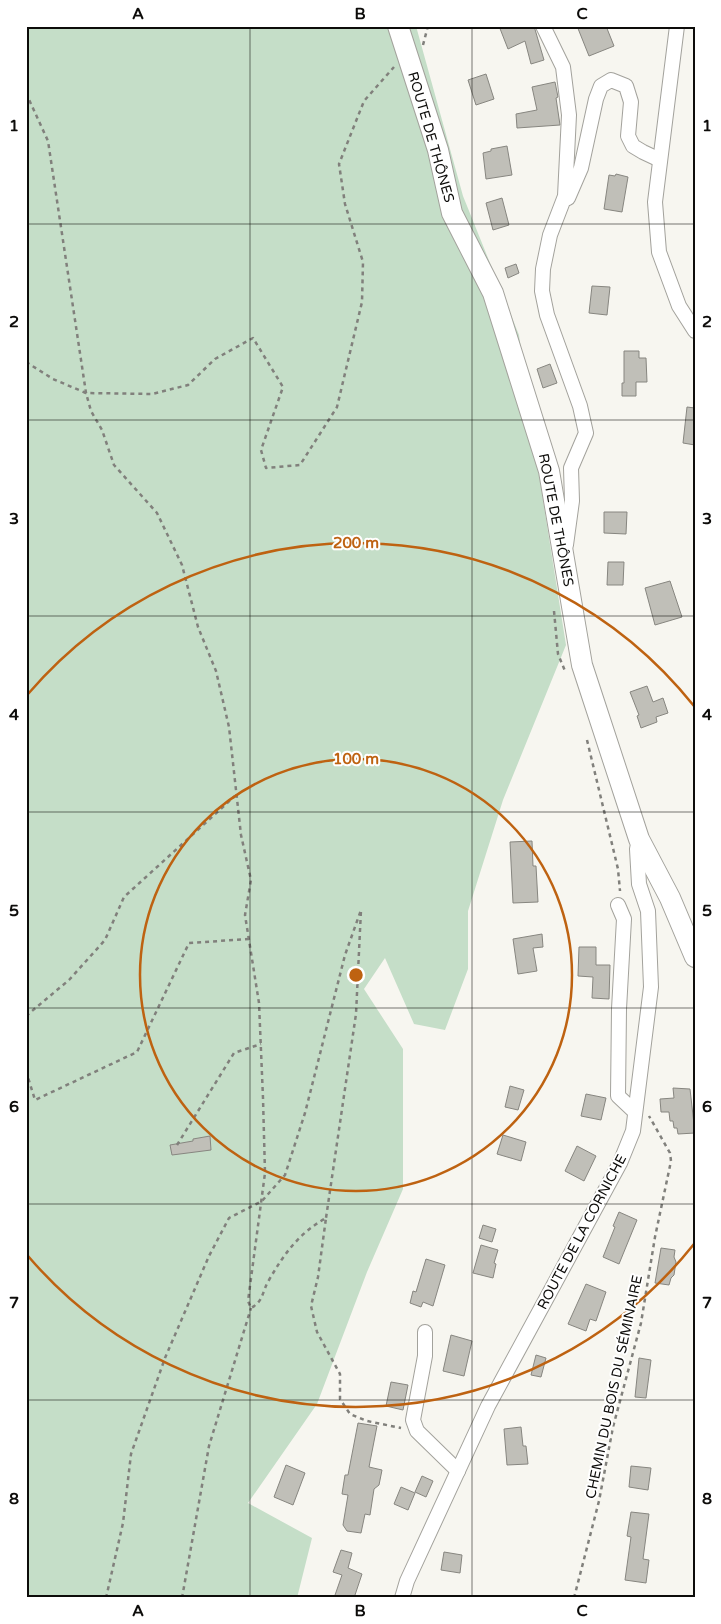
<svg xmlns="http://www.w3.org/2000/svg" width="721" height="1624" viewBox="0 0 721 1624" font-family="'Varela Round',sans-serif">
  <rect width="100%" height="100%" fill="#f7f6f0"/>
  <!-- green -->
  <path fill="#c5dec8" d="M 26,26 L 416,26 L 463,196 L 519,335 L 533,437 L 566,645 L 503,800 L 468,911 L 468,969 L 445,1030 L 414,1024 L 385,958 L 364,989 L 403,1049 L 403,1189 L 367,1272 L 317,1404 L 248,1503 L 312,1538 L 297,1598 L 26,1598 Z"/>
  <!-- building -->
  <g fill="#c0bfb8" stroke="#878680">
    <path d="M 499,26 L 534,26 L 544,60 L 531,64 L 525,41 L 508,49 Z"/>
    <path d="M 577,26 L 606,26 L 614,46 L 589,56 Z"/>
    <path d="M 486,74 L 494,99 L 476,105 L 468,80 Z"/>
    <path d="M 555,82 L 558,97 L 556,98 L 560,125 L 517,128 L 516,114 L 537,110 L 532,87 Z"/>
    <path d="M 507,146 L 512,175 L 486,179 L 483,153 L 491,151 L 491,149 Z"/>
    <path d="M 616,174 L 628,177 L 622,212 L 604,209 L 609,175 L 615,176 Z"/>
    <path d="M 502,198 L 509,225 L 493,230 L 486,203 Z"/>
    <path d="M 516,264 L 519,273 L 508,278 L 505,268 Z"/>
    <path d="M 592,286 L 610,287 L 607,315 L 589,313 Z"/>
    <path d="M 624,351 L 639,351 L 639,358 L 646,358 L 647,382 L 636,382 L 636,396 L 622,396 L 622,383 L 624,383 Z"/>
    <path d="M 550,364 L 557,383 L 543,388 L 537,369 Z"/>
    <path d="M 687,407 L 695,408 L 695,445 L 683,443 Z"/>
    <path d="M 604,512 L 627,512 L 626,534 L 604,533 Z"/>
    <path d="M 608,562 L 624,562 L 623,585 L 607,585 Z"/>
    <path d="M 670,581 L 682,617 L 655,625 L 645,588 Z"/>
    <path d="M 647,686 L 653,702 L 663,698 L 668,713 L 656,717 L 657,722 L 641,728 L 637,716 L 639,715 L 630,692 Z"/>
    <path d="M 532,841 L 533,866 L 536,866 L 538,902 L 513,903 L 510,842 Z"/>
    <path d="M 542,934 L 543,947 L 533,948 L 537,971 L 518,974 L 513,939 Z"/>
    <path d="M 579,947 L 596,947 L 596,965 L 610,965 L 609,999 L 592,998 L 593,977 L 578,976 Z"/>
    <path d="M 510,1086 L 524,1090 L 518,1110 L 505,1107 Z"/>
    <path d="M 673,1088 L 690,1089 L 695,1133 L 678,1134 L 677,1128 L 674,1128 L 673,1121 L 670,1121 L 669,1112 L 661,1112 L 660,1099 L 674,1098 Z"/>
    <path d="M 586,1094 L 606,1098 L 601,1120 L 581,1116 Z"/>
    <path d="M 503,1135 L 526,1142 L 521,1161 L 497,1154 Z"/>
    <path d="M 210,1136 L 211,1150 L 172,1155 L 170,1145 L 193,1141 L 193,1139 Z"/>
    <path d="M 577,1146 L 596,1156 L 584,1181 L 565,1171 Z"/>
    <path d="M 619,1212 L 637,1220 L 619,1264 L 603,1257 L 615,1227 L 613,1226 Z"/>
    <path d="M 483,1225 L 496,1229 L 492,1242 L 479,1238 Z"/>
    <path d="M 481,1245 L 498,1250 L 494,1263 L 496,1264 L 493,1278 L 473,1273 Z"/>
    <path d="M 661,1248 L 675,1250 L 674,1257 L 676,1262 L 674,1275 L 671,1278 L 669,1285 L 655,1283 Z"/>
    <path d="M 426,1259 L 445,1265 L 433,1306 L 423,1302 L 421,1307 L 410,1303 L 413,1291 L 416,1292 Z"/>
    <path d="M 586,1284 L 606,1292 L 596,1321 L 590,1319 L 586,1331 L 568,1324 Z"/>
    <path d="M 451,1335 L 472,1341 L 464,1376 L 443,1371 Z"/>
    <path d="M 536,1355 L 546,1358 L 541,1377 L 531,1375 Z"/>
    <path d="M 639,1358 L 651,1360 L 646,1398 L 635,1397 Z"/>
    <path d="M 391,1382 L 408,1385 L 403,1410 L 386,1406 Z"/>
    <path d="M 358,1423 L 377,1426 L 369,1467 L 382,1470 L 379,1485 L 374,1489 L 370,1515 L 365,1514 L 361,1533 L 347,1531 L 343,1525 L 348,1495 L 342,1494 L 345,1475 L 348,1475 Z"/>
    <path d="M 521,1427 L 523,1446 L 526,1446 L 528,1464 L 507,1465 L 504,1429 Z"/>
    <path d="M 286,1465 L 305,1473 L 293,1505 L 274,1497 Z"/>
    <path d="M 631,1466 L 651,1468 L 648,1490 L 629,1487 Z"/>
    <path d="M 422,1476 L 433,1481 L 426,1497 L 415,1492 Z"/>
    <path d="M 401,1487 L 415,1493 L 408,1510 L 394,1504 Z"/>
    <path d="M 631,1512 L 649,1514 L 643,1559 L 649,1560 L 646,1583 L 625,1580 L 631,1537 L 627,1536 Z"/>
    <path d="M 341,1550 L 352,1553 L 348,1568 L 362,1574 L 354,1598 L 334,1598 L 342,1575 L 333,1572 Z"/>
    <path d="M 444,1552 L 462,1555 L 460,1573 L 441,1570 Z"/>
  </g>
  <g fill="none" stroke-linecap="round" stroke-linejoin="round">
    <!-- street casing -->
    <g stroke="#a3a29c" stroke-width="16">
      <g id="street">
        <path d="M 543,26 L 563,67 L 569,115 L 565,196 L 550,235 L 543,269 L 542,291 L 547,315 L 580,406 L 586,433 L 571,468 L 572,501 L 566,545"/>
        <path d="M 677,26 L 655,202 L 659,252 L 679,306 L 695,331"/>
        <path d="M 568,198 L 581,168 L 596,99 L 601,86 L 611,80 L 626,86 L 631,102 L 628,136 L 633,146 L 643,152 L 660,160"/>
        <path d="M 618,905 L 624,919 L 619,1009 L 618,1096 L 635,1112"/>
        <path d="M 425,1332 L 425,1356 L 413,1420 L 417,1431 L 458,1471"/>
        <path d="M 402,1598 L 407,1581 L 488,1406 L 620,1163 L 633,1131 L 651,987 L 648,911 L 639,884 L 637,849 L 639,839"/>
      </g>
    </g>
    <!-- secondary casing -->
    <g stroke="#a3a29c" stroke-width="22">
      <path id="secondary" d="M 398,26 L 438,150 L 452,213 L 493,293 L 549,471 L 582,665 L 639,839 L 670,898 L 695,957"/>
    </g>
    <!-- path -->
    <g stroke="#81807c" stroke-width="2.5" stroke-dasharray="4 4" stroke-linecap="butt">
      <path d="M 423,45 L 428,26"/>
      <path d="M 26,93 L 48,141 L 86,393 L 152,394 L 188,385 L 215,359 L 253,338 L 283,387 L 261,450 L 266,468 L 300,465 L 337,407 L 362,302 L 363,262 L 345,204 L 339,164 L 364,101 L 394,67"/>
      <path d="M 26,362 L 53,379 L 86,393 L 91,411 L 102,430 L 114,465 L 157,513 L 182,565 L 198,627 L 216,671 L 229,727 L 241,835 L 251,880 L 245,915 L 259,1003 L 263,1098 L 265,1173 L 248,1301 L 251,1308 C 264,1301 262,1291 269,1280 C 284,1254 299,1233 326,1218 L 318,1277 L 311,1306 L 317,1332 L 340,1374 L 340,1399 L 350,1414 L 367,1421 L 401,1428"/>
      <path d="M 554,611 L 558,654 L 565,671"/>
      <path d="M 587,740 L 618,869 L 620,891"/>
      <path d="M 26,1016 L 69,980 L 105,940 L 124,897 L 235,796"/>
      <path d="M 26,1071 L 35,1100 L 137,1052 L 189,943 L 249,939"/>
      <path d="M 177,1145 L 234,1053 L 261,1044"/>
      <path d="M 106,1598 L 123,1523 L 131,1454 L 165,1358 L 209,1256 L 229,1218 L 262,1201 L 285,1175 L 305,1113 L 345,955 L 361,910 L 356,1014 L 326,1218"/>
      <path d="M 182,1598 L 209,1446 L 251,1308"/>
      <path d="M 574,1598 L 599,1501 L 613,1427 L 641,1323 L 655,1237 L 671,1161 L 670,1153 L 649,1116"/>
    </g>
    <!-- street -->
    <use href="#street" stroke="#fff" stroke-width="14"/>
    <!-- secondary -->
    <use href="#secondary" stroke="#fff" stroke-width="20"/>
  </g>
  <!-- grid -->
  <path fill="none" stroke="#0d0c0a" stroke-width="1" stroke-opacity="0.55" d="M 250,26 L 250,1598M 472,26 L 472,1598M 26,224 L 695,224M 26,420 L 695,420M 26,616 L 695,616M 26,812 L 695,812M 26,1008 L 695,1008M 26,1204 L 695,1204M 26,1400 L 695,1400"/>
  <!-- distance rings -->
  <g fill="none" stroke="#be6211" stroke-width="2.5">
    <circle cx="356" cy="975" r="216"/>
    <path d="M694 1244A432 432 0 0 1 28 1256M28 694A432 432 0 0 1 694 706"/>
  </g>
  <g text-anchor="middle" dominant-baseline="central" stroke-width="4" stroke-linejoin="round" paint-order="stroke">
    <!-- street labels -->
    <g font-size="14" fill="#0d0c0a" stroke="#fff">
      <text transform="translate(431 137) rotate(74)">ROUTE DE THÔNES</text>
      <text transform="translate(556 520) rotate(79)">ROUTE DE THÔNES</text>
      <text transform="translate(582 1232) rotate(-62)">ROUTE DE LA CORNICHE</text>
      <text transform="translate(614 1387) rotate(-78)">CHEMIN DU BOIS DU SÉMINAIRE</text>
    </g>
  </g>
  <circle cx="356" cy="975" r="8" fill="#be6211" stroke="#fff" stroke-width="2.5"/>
  <g font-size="15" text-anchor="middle" font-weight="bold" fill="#be6211" stroke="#fff" stroke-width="4" stroke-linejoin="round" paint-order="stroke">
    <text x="356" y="548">200 m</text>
    <text x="356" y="764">100 m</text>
  </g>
  <!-- border -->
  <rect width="721" height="1624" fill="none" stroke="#ffffff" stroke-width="55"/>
  <rect x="28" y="28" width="666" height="1568" fill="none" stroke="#0d0c0a" stroke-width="2"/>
  <g font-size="16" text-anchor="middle" font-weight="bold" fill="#0d0c0a">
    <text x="138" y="19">A</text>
    <text x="360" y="19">B</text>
    <text x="582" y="19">C</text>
    <text x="14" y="131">1</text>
    <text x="707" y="131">1</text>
    <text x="14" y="327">2</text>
    <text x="707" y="327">2</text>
    <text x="14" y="524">3</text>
    <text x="707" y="524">3</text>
    <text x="14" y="720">4</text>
    <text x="707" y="720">4</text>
    <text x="14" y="916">5</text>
    <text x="707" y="916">5</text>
    <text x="14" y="1112">6</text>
    <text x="707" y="1112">6</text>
    <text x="14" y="1308">7</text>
    <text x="707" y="1308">7</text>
    <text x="14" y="1504">8</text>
    <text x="707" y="1504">8</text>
    <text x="138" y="1616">A</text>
    <text x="360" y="1616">B</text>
    <text x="582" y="1616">C</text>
  </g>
</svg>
